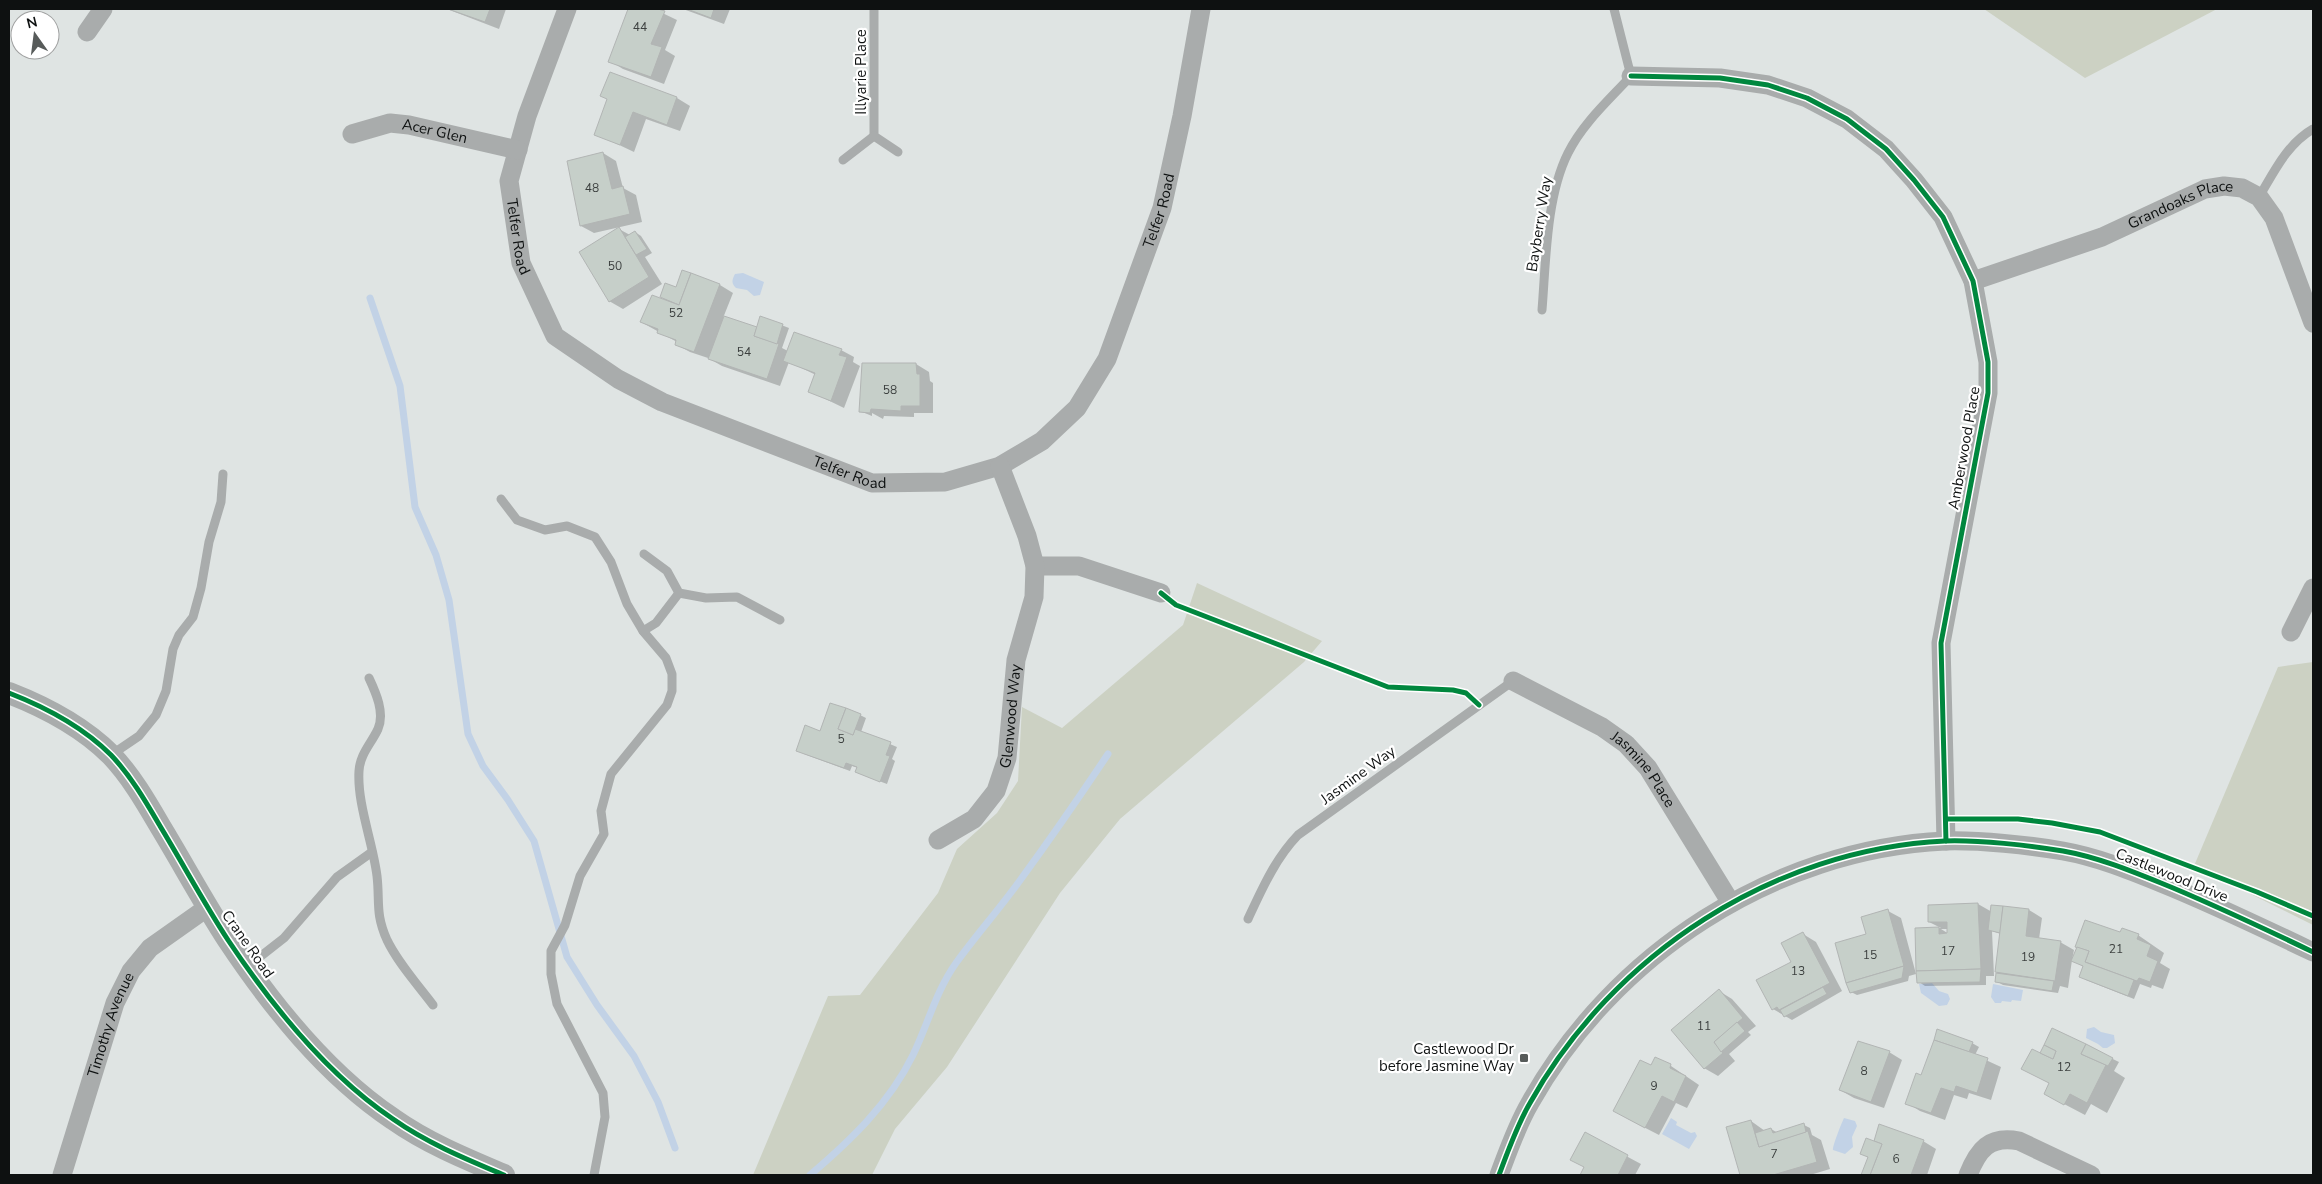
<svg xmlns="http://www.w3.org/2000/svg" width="2322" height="1184" viewBox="0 0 2322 1184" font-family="'Nunito Sans',sans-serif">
  <rect width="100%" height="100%" fill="#dfe4e3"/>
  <!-- green -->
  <g fill="#ccd1c3">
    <path d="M 1984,9 L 2217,9 L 2085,78 Z"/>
    <path d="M 1197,583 L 1322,641 L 1304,662 L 1120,819 L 1060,893 L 947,1067 L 895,1129 L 872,1175 L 753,1175 L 828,996 L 860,995 L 938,893 L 957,849 L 997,813 L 1018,781 L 1022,707 L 1062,728 L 1183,625 Z"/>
    <path d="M 2313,662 L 2313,925 L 2194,866 L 2278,667 Z"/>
  </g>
  <!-- water -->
  <g fill="#c2d2e6">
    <path d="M 743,273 L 764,282 L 760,295 L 754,296 L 747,290 L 736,288 C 731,283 732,280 735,274 Z"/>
    <path d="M 1932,983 L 1939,991 L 1948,994 L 1950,999 L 1947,1005 L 1939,1006 L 1921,993 L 1919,984 Z"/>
    <path d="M 1993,984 L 2023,990 L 2021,1001 L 2012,1000 L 2011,1002 L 2002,1001 L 2001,1003 L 1995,1003 L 1991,997 Z"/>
    <path d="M 2094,1027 L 2101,1032 L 2114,1035 L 2115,1043 L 2107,1048 L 2103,1048 L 2098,1044 L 2086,1038 L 2087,1029 Z"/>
    <path d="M 1671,1118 L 1677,1122 L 1676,1125 L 1691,1133 L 1695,1132 L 1697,1136 L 1689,1149 L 1662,1134 Z"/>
    <path d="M 1844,1118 L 1855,1121 L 1857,1126 L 1852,1137 L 1853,1147 L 1845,1154 L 1833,1150 C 1832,1147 1842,1122 1844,1118 Z"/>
  </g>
  <!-- shadow -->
  <g fill="#0003" fill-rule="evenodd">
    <path d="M 447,9 L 506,9 L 499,29 Z"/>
    <path d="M 630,9 L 654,9 L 677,20 L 665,50 L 675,56 L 664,84 L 623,69 L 610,61 Z"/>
    <path d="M 683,9 L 730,9 L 724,24 Z"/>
    <path d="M 610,74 L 677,98 L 690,106 L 680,131 L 646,119 L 634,152 L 596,134 L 608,99 Z"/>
    <path d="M 603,153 L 616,161 L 623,188 L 636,195 L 642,222 L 594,233 L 581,226 Z"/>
    <path d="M 619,229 L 630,235 L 635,232 L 641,236 L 652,253 L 645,257 L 662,284 L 623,309 L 609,301 Z"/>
    <path d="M 691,274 L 720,285 L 733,293 L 723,318 L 758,328 L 761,317 L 789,328 L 782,348 L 788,351 L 841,350 L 854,357 L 853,362 L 860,366 L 844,408 L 809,391 L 816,375 L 789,362 L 780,386 L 722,366 L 708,358 L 690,352 L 677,345 L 677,342 L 641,322 L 666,301 L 662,297 L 677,288 Z"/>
    <path d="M 916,364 L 929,372 L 930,381 L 933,383 L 933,413 L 914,413 L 914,417 L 884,416 L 883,419 L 872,413 L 872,416 L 879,419 L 860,411 Z"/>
    <path d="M 860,715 L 866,718 L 861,732 L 897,747 L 892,759 L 895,761 L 887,784 L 863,775 L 857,772 L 858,768 L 852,766 L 850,771 L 804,754 L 821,732 Z"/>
    <path d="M 1978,904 L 1992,912 L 2029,910 L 2042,918 L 2039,939 L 2060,942 L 2074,950 L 2072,960 L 2121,934 L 2138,935 L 2164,953 L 2160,963 L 2170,969 L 2163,989 L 2152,985 L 2151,988 L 2140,984 L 2134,999 L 2086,980 L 2084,967 L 2072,960 L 2068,988 L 2060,986 L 2058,993 L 2003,985 L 1996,981 L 2001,934 L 1992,931 L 1994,976 L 1986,976 L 1986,985 L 1925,986 L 1919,982 L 1916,929 L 1941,928 L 1929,922 ZM 1941,929 L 1948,929 L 1949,934 Z"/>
    <path d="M 1888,911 L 1901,918 L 1916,974 L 1909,976 L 1908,981 L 1857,995 L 1851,992 L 1868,935 Z"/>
    <path d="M 1803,934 L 1816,942 L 1842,991 L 1792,1020 L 1773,1009 Z"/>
    <path d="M 1719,991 L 1732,999 L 1756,1026 L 1748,1032 L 1751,1035 L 1729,1054 L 1735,1061 L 1718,1076 L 1704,1068 Z"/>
    <path d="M 2053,1030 L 2119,1062 L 2114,1071 L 2125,1078 L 2107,1113 L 2091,1104 L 2085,1115 L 2066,1105 L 2046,1094 L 2051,1084 L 2023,1069 L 2041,1054 Z"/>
    <path d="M 1972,1043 L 1979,1047 L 1975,1055 L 2001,1067 L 1991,1100 L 1969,1093 L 1967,1099 L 1954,1095 L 1945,1120 L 1920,1111 L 1907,1103 L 1922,1076 Z"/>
    <path d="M 1889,1052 L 1902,1060 L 1884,1108 L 1854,1098 L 1840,1090 Z"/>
    <path d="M 1671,1066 L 1699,1085 L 1687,1108 L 1676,1103 L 1659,1135 L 1628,1119 L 1651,1067 Z"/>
    <path d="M 1751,1121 L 1765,1131 L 1771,1129 L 1778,1133 L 1804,1125 L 1810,1128 L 1812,1135 L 1821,1140 L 1830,1169 L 1810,1175 L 1741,1175 L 1727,1128 Z"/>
    <path d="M 1585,1134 L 1641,1164 L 1635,1175 L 1582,1175 L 1586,1167 Z"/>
    <path d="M 1923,1141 L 1936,1149 L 1927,1175 L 1863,1175 L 1869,1158 L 1862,1154 L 1881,1143 Z"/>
  </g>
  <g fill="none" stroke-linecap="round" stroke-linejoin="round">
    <!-- stream -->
    <g stroke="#c2d2e6" stroke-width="7">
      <path d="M 370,298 L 400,386 L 415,507 L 436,555 L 449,600 L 468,734 L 483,766 L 508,800 L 534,841 L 567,957 L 597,1005 L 634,1056 L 658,1102 L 675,1148"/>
      <path d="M 810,1175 C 850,1141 889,1104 913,1055 C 928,1024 936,991 956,963 C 977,934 1001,907 1021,879 C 1051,838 1080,796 1108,754"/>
    </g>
  </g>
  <!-- building -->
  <g fill="#c6cfc9" stroke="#b2b5b4">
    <path d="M 448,9 L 490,9 L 485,22 Z"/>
    <path d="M 628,9 L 658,9 L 665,11 L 651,44 L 662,47 L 651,77 L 608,62 Z"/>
    <path d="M 687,9 L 714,9 L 711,18 Z"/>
    <path d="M 610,72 L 677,97 L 667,125 L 633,112 L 620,145 L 594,135 L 607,99 L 600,96 Z"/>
    <path d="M 603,152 L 612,189 L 623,186 L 630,214 L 580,226 L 567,161 Z"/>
    <path d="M 619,227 L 649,277 L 609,302 L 579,252 Z"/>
    <path d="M 635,231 L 647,249 L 636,255 L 625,237 Z"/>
    <path d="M 682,270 L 691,273 L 679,305 L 660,297 L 665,283 L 676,287 Z"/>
    <path d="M 691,273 L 720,284 L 694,352 L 675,345 L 676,340 L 657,333 L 658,329 L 640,322 L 652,295 L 679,305 Z"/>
    <path d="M 724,316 L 757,327 L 754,336 L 779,344 L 767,379 L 708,359 Z"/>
    <path d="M 760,316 L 783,324 L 777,344 L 754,336 Z"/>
    <path d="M 794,332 L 842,349 L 839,355 L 847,357 L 831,401 L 808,392 L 815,373 L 783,361 Z"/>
    <path d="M 862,363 L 916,363 L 917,374 L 920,374 L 920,406 L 901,406 L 901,411 L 871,409 L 870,413 L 859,412 Z"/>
    <path d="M 830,703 L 846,708 L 838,729 L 853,735 L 855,729 L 891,742 L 886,755 L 890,756 L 880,782 L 855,772 L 857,767 L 846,763 L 844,768 L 796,751 L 805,725 L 820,731 Z"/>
    <path d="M 846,708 L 861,714 L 853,735 L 838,729 Z"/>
    <path d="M 1978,903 L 1981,969 L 1916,971 L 1915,928 L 1939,927 L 1939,934 L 1947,933 L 1947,922 L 1928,922 L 1928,905 Z"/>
    <path d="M 1991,905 L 2003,906 L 2000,933 L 1988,930 Z"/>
    <path d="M 2003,906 L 2029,909 L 2026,936 L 2061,941 L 2055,981 L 1995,972 Z"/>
    <path d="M 1888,909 L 1904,966 L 1846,983 L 1835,943 L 1866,934 L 1861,917 Z"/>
    <path d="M 2085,920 L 2120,932 L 2122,928 L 2139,934 L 2137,939 L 2151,945 L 2147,956 L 2158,961 L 2150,982 L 2139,978 L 2137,981 L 2134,980 L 2085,962 L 2089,951 L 2075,947 Z"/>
    <path d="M 1803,932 L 1830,983 L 1779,1010 L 1777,1007 L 1772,1010 L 1756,980 L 1791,962 L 1781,943 Z"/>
    <path d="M 2077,947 L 2089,951 L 2085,962 L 2134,980 L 2128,996 L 2079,977 L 2083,966 L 2071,961 Z"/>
    <path d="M 1904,966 L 1902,978 L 1850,993 L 1846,983 Z"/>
    <path d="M 1981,969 L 1980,982 L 1917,983 L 1916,971 Z"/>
    <path d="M 1996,973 L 2054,981 L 2052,991 L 1995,982 Z"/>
    <path d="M 1823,987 L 1827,994 L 1784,1017 L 1780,1010 Z"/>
    <path d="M 1719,989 L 1743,1018 L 1714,1042 L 1723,1053 L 1704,1069 L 1671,1030 Z"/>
    <path d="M 1737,1022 L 1745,1031 L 1721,1052 L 1714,1042 Z"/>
    <path d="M 2052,1028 L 2086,1044 L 2081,1054 L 2106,1065 L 2087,1103 L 2070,1094 L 2064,1105 L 2044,1094 L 2049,1083 L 2021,1069 L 2032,1049 L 2053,1059 L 2056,1051 L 2044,1045 Z"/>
    <path d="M 1937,1029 L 1973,1042 L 1969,1052 L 1934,1040 Z"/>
    <path d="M 1934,1040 L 1988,1058 L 1977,1093 L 1956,1086 L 1954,1092 L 1941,1088 L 1931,1113 L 1905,1104 L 1916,1073 L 1921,1075 Z"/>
    <path d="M 1858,1041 L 1890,1051 L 1871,1102 L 1839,1090 Z"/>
    <path d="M 2086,1044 L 2113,1058 L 2108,1066 L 2081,1054 Z"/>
    <path d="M 2044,1045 L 2056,1051 L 2053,1059 L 2040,1053 Z"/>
    <path d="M 1655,1057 L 1671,1064 L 1670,1068 L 1686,1076 L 1674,1102 L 1662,1096 L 1645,1128 L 1613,1111 L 1640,1060 L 1651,1065 Z"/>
    <path d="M 1751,1120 L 1759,1147 L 1808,1131 L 1817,1162 L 1773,1175 L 1740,1175 L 1726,1127 Z"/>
    <path d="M 1804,1123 L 1806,1132 L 1759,1147 L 1755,1133 L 1771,1128 L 1773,1133 Z"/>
    <path d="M 1879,1124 L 1924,1140 L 1911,1175 L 1870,1175 L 1882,1144 L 1874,1141 Z"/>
    <path d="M 1585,1132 L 1628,1155 L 1618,1175 L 1580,1175 L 1584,1167 L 1570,1160 Z"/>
    <path d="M 1866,1138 L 1882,1144 L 1870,1175 L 1861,1175 L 1868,1157 L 1860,1154 Z"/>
  </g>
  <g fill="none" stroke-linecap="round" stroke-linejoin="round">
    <!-- service -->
    <g stroke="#a9acac" stroke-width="9">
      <path d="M 874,9 L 874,136 L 898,152"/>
      <path d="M 843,160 L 874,136"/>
      <path d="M 2259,197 C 2274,172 2287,144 2313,129"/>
      <path d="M 1542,310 C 1546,261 1546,197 1568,153 C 1583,123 1609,100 1631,76 L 1614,9"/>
      <path d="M 501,499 L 517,520 L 545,530 L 567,526 L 595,537 L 611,562 L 627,604 L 643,631 L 666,658 L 672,674 L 672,691 L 667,705 L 611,774 L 601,811 L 604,834 L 580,876 L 565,925 L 551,951 L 551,974 L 557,1004 L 603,1093 L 605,1117 L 594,1175"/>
      <path d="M 644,554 L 667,571 L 679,593 L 706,598 L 737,597 L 780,620"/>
      <path d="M 643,631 L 656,623 L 679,593"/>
      <path d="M 369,678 C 376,693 385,713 378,729 C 371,744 360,754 359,771 C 357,804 373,843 377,876 C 380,902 375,913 387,940 C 398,963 418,985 433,1005"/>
      <path d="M 111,755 L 139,736 L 156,715 L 166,691 L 173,649 L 179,635 L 193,617 L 201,588 L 209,542 L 221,502 L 223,474"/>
      <path d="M 1248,919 C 1262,889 1275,859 1298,835 L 1513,681"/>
      <path d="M 247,967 L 284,938 L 337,877 L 372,852"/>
    </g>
    <!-- minor -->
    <g stroke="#a9acac" stroke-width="19">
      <path id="s1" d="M 567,9 L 527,116 L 509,181 L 521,263 L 555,336 L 618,379 L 662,402 L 872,483 L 945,482 L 1000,466 L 1042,441 L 1077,408 L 1107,359 L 1162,208 L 1182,116 L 1201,9"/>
      <path d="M 87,32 L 103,9"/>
      <path d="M 1631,76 L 1720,78 L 1768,85 L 1807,98 L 1847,119 L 1886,149 L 1914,180 L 1943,217 L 1973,281 L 1988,362 L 1988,393 L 1941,643 L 1946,841"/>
      <path id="s2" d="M 352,134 L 390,123 L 409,125 L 518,150"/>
      <path id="s3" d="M 1973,281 L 2102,237 L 2205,189 L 2224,186 L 2242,188 L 2259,197 L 2274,218 L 2313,323"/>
      <path d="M 1035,566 L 1079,566 L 1161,593"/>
      <path d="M 2291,632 L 2313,588"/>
      <path id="s4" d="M 1513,681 L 1602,727 L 1626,744 L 1648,768 L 1731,903"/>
      <path id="s5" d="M 938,840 L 974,819 L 996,791 L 1007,758 L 1016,660 L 1034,597 L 1035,566 L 1027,536 L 1000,466"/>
      <path id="s6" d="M 62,1175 L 115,1003 L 131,971 L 150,948 L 208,907"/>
      <path d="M 1499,1175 C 1508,1151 1517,1125 1530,1103 C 1613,954 1774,849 1945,841 C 1980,840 2028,845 2063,851 C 2097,857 2129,870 2161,883 C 2213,904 2263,928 2313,952"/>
      <path d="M 1968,1175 C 1978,1150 1989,1135 2019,1141 L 2091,1175"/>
    </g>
    <!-- tertiary -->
    <path stroke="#a9acac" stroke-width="22" d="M 9,693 C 45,707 83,727 111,755 C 131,776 146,802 160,826 C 183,864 204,903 228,940 C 272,1006 326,1074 393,1119 C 427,1143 466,1159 504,1175"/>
    <!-- cycleway casing -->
    <g stroke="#fff" stroke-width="8">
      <g id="cycleway">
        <path d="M 1631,76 L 1720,78 L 1768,85 L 1807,98 L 1847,119 L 1886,149 L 1914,180 L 1943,217 L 1973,281 L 1988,362 L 1988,393 L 1941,643 L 1946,841"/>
        <path d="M 1161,593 L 1176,605 L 1388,687 L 1453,690 L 1466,693 L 1479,705"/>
        <path d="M 9,693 C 45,707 83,727 111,755 C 131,776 146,802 160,826 C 183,864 204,903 228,940 C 272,1006 326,1074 393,1119 C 427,1143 466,1159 504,1175"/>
        <path d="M 1946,819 L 2018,819 L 2052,823 L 2100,832 L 2257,892 L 2313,916"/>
        <path d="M 1499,1175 C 1508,1151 1517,1125 1530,1103 C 1613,954 1774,849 1945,841 C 1980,840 2028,845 2063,851 C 2097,857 2129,870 2161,883 C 2213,904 2263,928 2313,952"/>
      </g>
    </g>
    <!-- cycleway -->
    <use href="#cycleway" stroke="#00873e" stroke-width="5"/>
  </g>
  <!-- markers -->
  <rect fill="#575b5a" stroke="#fff" stroke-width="2" x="1519" y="1053" width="10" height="10" rx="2.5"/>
  <g text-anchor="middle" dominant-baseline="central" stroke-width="4.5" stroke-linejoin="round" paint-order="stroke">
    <!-- number labels -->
    <g font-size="12" fill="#3c403f">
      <text x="640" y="27">44</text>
      <text x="592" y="188">48</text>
      <text x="615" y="266">50</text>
      <text x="676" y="313">52</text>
      <text x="744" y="352">54</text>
      <text x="890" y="390">58</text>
      <text x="841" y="739">5</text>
      <text x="2116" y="949">21</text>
      <text x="1948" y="951">17</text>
      <text x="1870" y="955">15</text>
      <text x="2028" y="957">19</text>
      <text x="1798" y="971">13</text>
      <text x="1704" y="1026">11</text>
      <text x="2064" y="1067">12</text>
      <text x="1864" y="1071">8</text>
      <text x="1654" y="1086">9</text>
      <text x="1774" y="1154">7</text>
      <text x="1896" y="1159">6</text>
    </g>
    <!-- street labels -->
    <g font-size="15" fill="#0e1111" stroke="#fff">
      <text transform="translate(861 72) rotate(-90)">Illyarie Place</text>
      <text stroke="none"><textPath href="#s2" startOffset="85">Acer Glen</textPath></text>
      <text stroke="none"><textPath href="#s3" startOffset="222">Grandoaks Place</textPath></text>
      <text stroke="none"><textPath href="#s1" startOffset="1138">Telfer Road</textPath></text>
      <text transform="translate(1539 224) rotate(-81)">Bayberry Way</text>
      <text stroke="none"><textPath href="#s1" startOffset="238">Telfer Road</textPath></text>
      <text transform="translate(1964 448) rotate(-80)">Amberwood Place</text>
      <text stroke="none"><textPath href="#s1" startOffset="672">Telfer Road</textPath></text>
      <text stroke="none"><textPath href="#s5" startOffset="154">Glenwood Way</textPath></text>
      <text stroke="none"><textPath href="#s4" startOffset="160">Jasmine Place</textPath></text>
      <text transform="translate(1358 775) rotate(-36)">Jasmine Way</text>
      <text transform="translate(2172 875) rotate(22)">Castlewood Drive</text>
      <text transform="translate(248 944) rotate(55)">Crane Road</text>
      <text stroke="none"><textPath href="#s6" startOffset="158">Timothy Avenue</textPath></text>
    </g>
    <!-- poi labels -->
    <g font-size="15" fill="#0e1111" stroke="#fff" text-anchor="end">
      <text x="1514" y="1049">Castlewood Dr<tspan x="1514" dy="17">before Jasmine Way</tspan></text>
    </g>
  </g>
  <!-- border -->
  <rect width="2322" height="1184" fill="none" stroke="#0e1111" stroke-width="20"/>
  <!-- north arrow -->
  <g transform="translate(35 35) rotate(346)"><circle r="24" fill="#ffffff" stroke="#9fa0a0"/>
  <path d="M0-4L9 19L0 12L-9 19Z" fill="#575b5a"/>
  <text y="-8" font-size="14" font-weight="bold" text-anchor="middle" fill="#0e1111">N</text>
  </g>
</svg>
